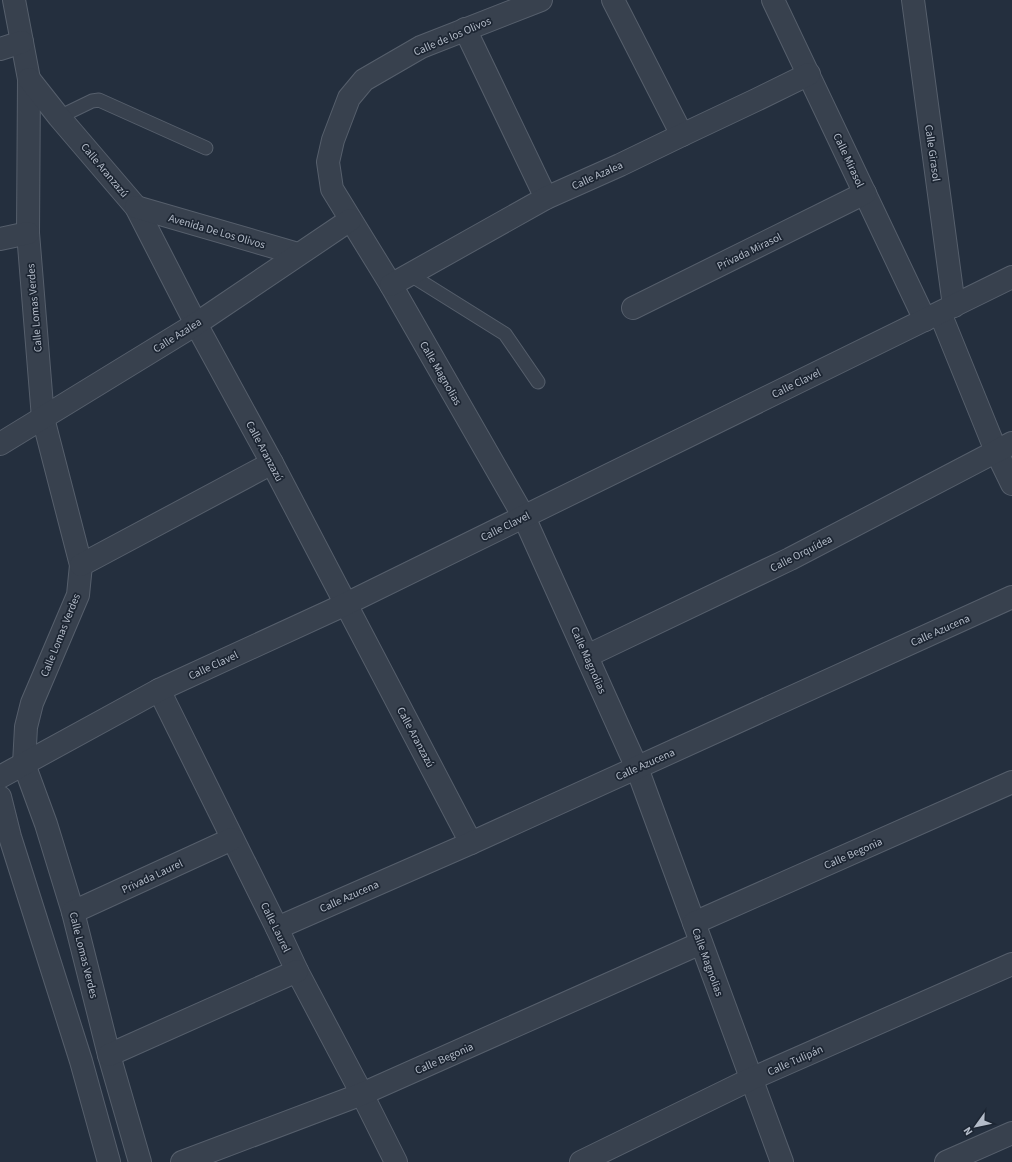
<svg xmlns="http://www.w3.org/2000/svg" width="1012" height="1162" font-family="'Source Sans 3',sans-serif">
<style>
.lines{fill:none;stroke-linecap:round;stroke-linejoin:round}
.service-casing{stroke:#565f6c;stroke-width:15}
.minor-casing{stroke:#565f6c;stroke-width:24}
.service{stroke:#38414e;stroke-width:13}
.minor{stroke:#38414e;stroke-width:22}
.labels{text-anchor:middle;stroke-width:3.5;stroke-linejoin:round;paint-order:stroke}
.street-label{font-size:11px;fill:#b4bcc9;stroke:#1d2633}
</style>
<rect width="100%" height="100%" fill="#242f3e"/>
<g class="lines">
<g class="service-casing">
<g id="service">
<polyline points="59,117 92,101 99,100 206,148"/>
<polyline points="409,274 505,334 538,382"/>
</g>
</g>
<g class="minor-casing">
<g id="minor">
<polyline points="14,0 29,79 28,233 43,418 81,565 78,595 32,703 26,727 24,764 46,824 73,912 109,1055 140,1162"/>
<polyline points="541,0 421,47 364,80 349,98 333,140 328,162 332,189 391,285 524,517 637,768 782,1162"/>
<polyline points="613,0 682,135"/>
<polyline points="773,0 925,320"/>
<polyline points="913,0 954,306"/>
<polyline points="465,29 546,198"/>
<polyline points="0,49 22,42"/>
<polyline points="29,79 59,117 136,207 196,324 272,463 471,843"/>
<polyline points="136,207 298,254"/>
<polyline points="0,239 28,233"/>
<polyline points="391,285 546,198 620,165 682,135 756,100 809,74"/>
<polyline points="633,308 865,193"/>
<polyline points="940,313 996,451 1012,484"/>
<polyline points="0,444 196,324 350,220"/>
<polyline points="81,565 272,463"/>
<polyline points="587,656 790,559 1012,443"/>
<polyline points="159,690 277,928 297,971 362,1094 396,1162"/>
<polyline points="0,777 159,690 346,604 1012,277"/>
<polyline points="0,797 10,837 81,1061 109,1162"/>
<polyline points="73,912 232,839"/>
<polyline points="694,923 1012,782"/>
<polyline points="277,928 471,843 1012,597"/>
<polyline points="109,1055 297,971"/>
<polyline points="182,1162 362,1094 701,943"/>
<polyline points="581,1162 751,1079 1012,964"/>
<polyline points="946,1162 1012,1133"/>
</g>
</g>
<use href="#service" class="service"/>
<use href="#minor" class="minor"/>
</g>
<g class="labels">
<g class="street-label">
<text transform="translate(452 36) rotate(-23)" y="4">Calle de los Olivos</text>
<text transform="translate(933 153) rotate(82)" y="4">Calle Girasol</text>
<text transform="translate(849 160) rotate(65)" y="4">Calle Mirasol</text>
<text transform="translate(105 170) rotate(50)" y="4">Calle Aranzazú</text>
<text transform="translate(597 175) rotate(-24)" y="4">Calle Azalea</text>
<text transform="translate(217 231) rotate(16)" y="4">Avenida De Los Olivos</text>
<text transform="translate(749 251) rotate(-26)" y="4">Privada Mirasol</text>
<text transform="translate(34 308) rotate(-95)" y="4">Calle Lomas Verdes</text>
<text transform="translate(177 335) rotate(-32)" y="4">Calle Azalea</text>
<text transform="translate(441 373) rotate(60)" y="4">Calle Magnolias</text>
<text transform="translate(796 383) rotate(-26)" y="4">Calle Clavel</text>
<text transform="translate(265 451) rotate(62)" y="4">Calle Aranzazú</text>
<text transform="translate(505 526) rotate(-26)" y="4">Calle Clavel</text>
<text transform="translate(801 553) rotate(-27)" y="4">Calle Orquídea</text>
<text transform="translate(940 630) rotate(-24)" y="4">Calle Azucena</text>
<text transform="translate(60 635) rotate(-68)" y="4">Calle Lomas Verdes</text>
<text transform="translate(589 660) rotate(66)" y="4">Calle Magnolias</text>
<text transform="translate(213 665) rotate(-25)" y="4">Calle Clavel</text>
<text transform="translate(416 737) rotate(62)" y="4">Calle Aranzazú</text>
<text transform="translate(645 764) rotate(-24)" y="4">Calle Azucena</text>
<text transform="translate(853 853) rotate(-24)" y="4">Calle Begonia</text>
<text transform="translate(152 876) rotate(-25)" y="4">Privada Laurel</text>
<text transform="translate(349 896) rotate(-24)" y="4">Calle Azucena</text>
<text transform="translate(276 927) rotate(64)" y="4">Calle Laurel</text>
<text transform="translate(84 955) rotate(76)" y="4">Calle Lomas Verdes</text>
<text transform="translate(708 962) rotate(70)" y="4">Calle Magnolias</text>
<text transform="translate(444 1058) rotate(-24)" y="4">Calle Begonia</text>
<text transform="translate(795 1060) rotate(-24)" y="4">Calle Tulipán</text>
</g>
</g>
<g transform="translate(976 1126) rotate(237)" stroke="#1d2633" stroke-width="3" paint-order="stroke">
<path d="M0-3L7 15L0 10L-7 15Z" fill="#b4bcc9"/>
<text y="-6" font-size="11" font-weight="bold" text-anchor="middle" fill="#b4bcc9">N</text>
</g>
</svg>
